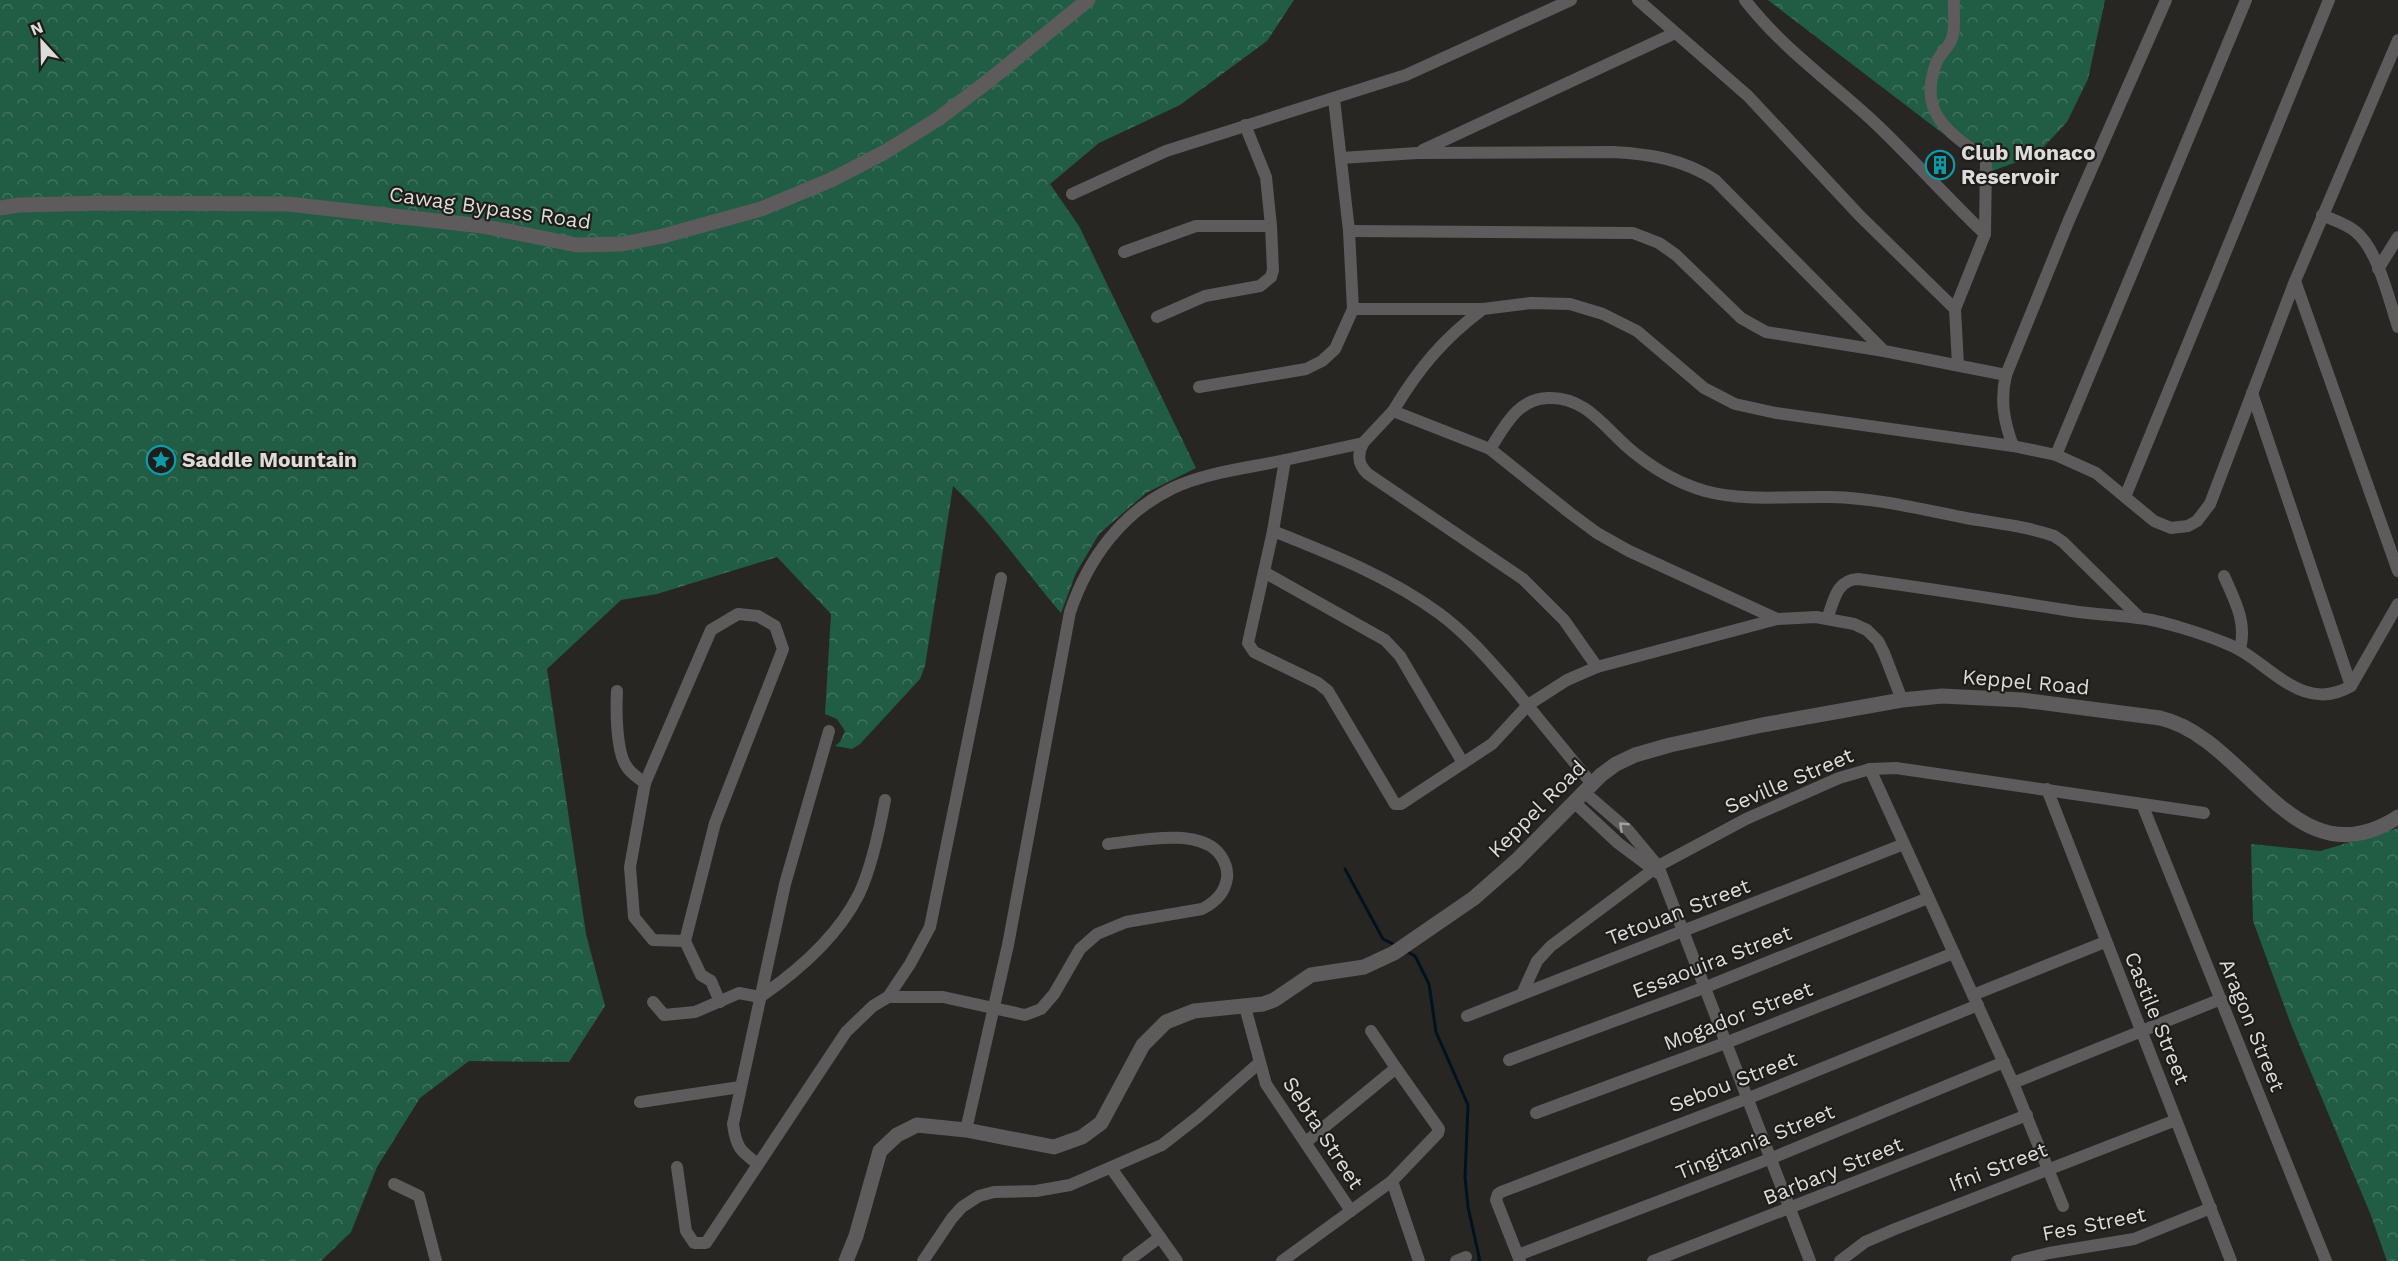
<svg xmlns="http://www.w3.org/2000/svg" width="2398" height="1261" font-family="'Work Sans',sans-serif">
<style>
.forest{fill:url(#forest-crowns)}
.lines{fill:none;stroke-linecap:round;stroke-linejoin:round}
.stream{stroke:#01121f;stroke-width:3}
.minor{stroke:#5d5b5b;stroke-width:12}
.tertiary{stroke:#5d5b5b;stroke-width:15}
.oneway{stroke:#a3a2a1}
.labels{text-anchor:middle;stroke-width:4.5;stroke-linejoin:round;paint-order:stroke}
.poi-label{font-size:21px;font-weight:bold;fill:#dddcda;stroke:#1f1d1a;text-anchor:start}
.street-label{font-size:21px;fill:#dddcda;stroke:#1f1d1a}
</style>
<defs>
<pattern id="forest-crowns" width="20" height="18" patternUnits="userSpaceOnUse" patternTransform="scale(1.5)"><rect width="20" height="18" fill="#215c45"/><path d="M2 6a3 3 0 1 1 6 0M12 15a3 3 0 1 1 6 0" fill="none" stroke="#41735f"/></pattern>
</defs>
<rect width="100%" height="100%" fill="#282623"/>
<g class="forest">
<path d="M0 0H1294L1267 41 1180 105 1099 143 1050 184 1079 226 1196 468 1146 493 1099 534 1076 573 1061 613C1025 571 993 524 953 486L925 666 920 679 860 744 852 749 835 746 840 742 845 731 837 719 825 714 831 614 777 557 657 594 621 600 547 669 586 934 605 1006 569 1062 469 1061 420 1098 377 1167 351 1232 321 1261H0Z"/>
<polygon points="1768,0 2105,0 2088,79 2067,122 2036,155 1992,171"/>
<polygon points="2398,828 2398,1261 2387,1261 2370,1213 2292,1027 2253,921 2251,844 2320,851"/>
</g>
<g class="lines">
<g class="stream">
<polyline points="1345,869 1383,939 1395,945"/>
<polyline points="1406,951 1415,956 1429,984 1436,1032 1468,1105 1465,1177 1468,1207 1480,1261"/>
</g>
<g class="minor">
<polyline points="1638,0 1748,96 1860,216 1955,309"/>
<path d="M1745 0C1782 48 1831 82 1875 123 1913 159 1947 198 1985 234"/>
<path d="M1954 0C1953 11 1956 27 1952 38 1950 46 1941 53 1937 61 1916 113 1949 133 1986 159L1985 234 1955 309 1958 365"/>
<polyline points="1423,150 1675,33"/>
<path d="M1341 158 1417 153 1613 152C1650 154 1683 159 1715 180L1884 351 2006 375"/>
<polyline points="1072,194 1166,151 1406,75 1571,0"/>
<path d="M2322 215C2333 220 2347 224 2356 232 2378 250 2389 300 2398 327"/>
<polyline points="1349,231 1633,233 1659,243 1676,255 1741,318 1766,332 1884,351"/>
<polyline points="1124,252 1196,226 1271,226"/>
<polyline points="2378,269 2398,237"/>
<polyline points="2295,281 2398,571"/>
<polyline points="1353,309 1483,309 1531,303 1570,304 1603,314 1637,331 1704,388 1735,404 1776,413 2013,446 2056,455 2096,473 2154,521 2171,528 2188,526 2197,521 2210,504 2295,281 2398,40"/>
<path d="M1483 309C1443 339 1419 368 1393 411L1490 449 1570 513 1597 533 1629 551 1777 619"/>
<polyline points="1157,317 1205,296 1260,286 1271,277 1273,270 1271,226 1266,177 1245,125"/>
<polyline points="1199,387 1306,369 1322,361 1335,349 1353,309 1349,231 1334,99"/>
<polyline points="2252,393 2351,686"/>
<polyline points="1393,411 1363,443 1285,460 1273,531 1248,643 1254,652 1318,683 1328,691 1395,804 1401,804 1492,744 1528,705 1567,680 1597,667 1777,619 1816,617 1854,624 1867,630 1878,641 1884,653 1902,700"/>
<path d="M1363 443C1357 455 1358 465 1368 474L1523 579 1564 620 1597 667"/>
<path d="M2013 446C2004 422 2000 400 2006 375L2069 220 2166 0"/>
<path d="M1490 449C1505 426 1517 399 1548 398 1589 396 1608 434 1637 455 1656 470 1681 484 1705 491 1746 502 1789 496 1831 497 1876 498 1921 509 1966 518 1995 523 2026 526 2054 536L2063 542 2140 618"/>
<polyline points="2056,455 2246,0"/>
<polyline points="2125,497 2329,0"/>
<path d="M1273 531C1331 554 1390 577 1440 614 1467 634 1489 660 1511 685 1538 718 1565 751 1592 784"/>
<polyline points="1264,572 1385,640 1400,656 1463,763"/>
<path d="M2224 576C2235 601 2247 622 2240 649"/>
<path d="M1827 619C1834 601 1836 580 1858 579 1927 588 1996 599 2065 610 2089 614 2114 615 2138 618 2161 620 2203 634 2225 643 2267 658 2300 716 2351 686L2398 604"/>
<path d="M617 691C616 709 616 753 627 767 631 774 639 778 645 783L630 867 634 917 653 940 685 941"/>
<polyline points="1870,769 2013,1083 2063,1206"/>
<polyline points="645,783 711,630 738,614 758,616 775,626 783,649 715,823 685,941 701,975 711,981 720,1002"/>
<polyline points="2047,789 2231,1261"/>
<polyline points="1584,792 1628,830 1658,866 1810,1261"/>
<polyline points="1574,802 1618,843 1658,873"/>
<polyline points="2142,804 2326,1261"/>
<polyline points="1522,994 1537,961 1551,946 1658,866 1746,819 1839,778 1870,769 1896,768 2204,813"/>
<polyline points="1973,995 2105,942"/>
<path d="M888 997H943L1025 1015 1041 1009 1054 994 1080 949 1097 934 1126 922 1202 909C1216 902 1225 893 1227 878 1228 869 1225 862 1221 856 1201 826 1138 841 1108 844"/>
<path d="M653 1002 664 1015 695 1012 739 993 760 997C798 971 838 936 859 894 871 869 880 827 885 800"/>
<polyline points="1245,1007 1266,1084 1351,1211"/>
<polyline points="1467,1016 1904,844"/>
<polyline points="1371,1031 1396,1068"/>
<polyline points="1509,1060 1706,987 1928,898"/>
<polyline points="2013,1083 2221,999"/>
<polyline points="640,1102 740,1087"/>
<polyline points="1536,1113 1728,1042 1954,953"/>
<path d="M966 1130 1008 945 1070 612C1088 559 1121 513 1173 488 1207 472 1249 468 1285 460"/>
<path d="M758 1164C740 1151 736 1147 733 1124L785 884 829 731"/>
<polyline points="677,1167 686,1231 694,1243 706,1243 846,1032 873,1006 888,997 910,964 930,927 1001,578"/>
<polyline points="1111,1168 1177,1261"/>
<polyline points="1392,1181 1419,1261"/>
<polyline points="394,1184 419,1196 436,1261"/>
<polyline points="1518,1255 1772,1158 2004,1062"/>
<polyline points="923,1261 952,1218 962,1207 979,1196 994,1192 1036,1191 1070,1185 1162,1145 1199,1116 1259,1063"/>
<polyline points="1128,1261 1160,1237"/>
<polyline points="1282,1261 1392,1181 1438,1133 1439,1129 1396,1068 1306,1142"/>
<polyline points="1456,1261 1466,1257"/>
<polyline points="1520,1261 1496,1200 1498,1194 1501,1192 1749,1098 1978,1005"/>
<polyline points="1653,1261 2027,1115"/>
<polyline points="1840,1261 1865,1242 1895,1229 2176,1120"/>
<polyline points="2017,1261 2049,1253 2134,1239 2211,1208"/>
</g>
<g class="tertiary">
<polyline points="0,208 19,205 104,203 288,204 482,226 577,245 622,244 663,236 761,209 831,180 885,152 938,119 987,82 1088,0"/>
<path d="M846 1261 856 1236 880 1151 897 1135 917 1125 966 1130 1054 1147 1082 1137 1101 1123 1143 1045 1166 1022 1194 1011 1263 1004 1274 1000 1311 975 1364 967 1394 953 1474 898 1516 861 1601 775 1616 764 1635 755 1670 745 1762 725 1902 700 1942 696 2022 700 2160 718C2248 738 2294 885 2398 817"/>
</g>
</g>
<defs><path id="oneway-chevron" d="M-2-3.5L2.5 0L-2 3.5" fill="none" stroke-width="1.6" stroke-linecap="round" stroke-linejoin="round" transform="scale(1.5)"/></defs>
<use class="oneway" href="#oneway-chevron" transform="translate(1623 826) rotate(-137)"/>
<defs>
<g id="building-ring" transform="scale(1.5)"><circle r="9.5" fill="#1f1d1a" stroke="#0f9aa8" stroke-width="1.5"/><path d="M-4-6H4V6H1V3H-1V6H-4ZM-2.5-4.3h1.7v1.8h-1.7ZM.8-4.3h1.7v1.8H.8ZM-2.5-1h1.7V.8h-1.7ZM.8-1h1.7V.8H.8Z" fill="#0f9aa8"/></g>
<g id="sight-ring" transform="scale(1.5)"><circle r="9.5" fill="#1f1d1a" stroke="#0f9aa8" stroke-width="1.5"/><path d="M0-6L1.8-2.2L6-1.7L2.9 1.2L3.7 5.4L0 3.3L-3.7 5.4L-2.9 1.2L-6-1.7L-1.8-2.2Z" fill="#0f9aa8"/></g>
</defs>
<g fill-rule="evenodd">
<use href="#building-ring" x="1940" y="165"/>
<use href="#sight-ring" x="161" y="460"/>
</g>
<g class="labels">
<g class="poi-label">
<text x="1961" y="160">Club Monaco<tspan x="1961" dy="24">Reservoir</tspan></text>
<text x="182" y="467">Saddle Mountain</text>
</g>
<g class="street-label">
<text transform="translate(490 208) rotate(8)" y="7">Cawag Bypass Road</text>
<text transform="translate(2026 682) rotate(5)" y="7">Keppel Road</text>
<text transform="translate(1789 781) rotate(-23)" y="7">Seville Street</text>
<text transform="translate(1537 809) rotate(-45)" y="7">Keppel Road</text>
<text transform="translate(1678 912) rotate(-21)" y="7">Tetouan Street</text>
<text transform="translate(1712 962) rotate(-21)" y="7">Essaouira Street</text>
<text transform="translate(1738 1016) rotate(-21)" y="7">Mogador Street</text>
<text transform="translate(2157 1018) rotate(68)" y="7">Castile Street</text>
<text transform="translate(2252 1025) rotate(68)" y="7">Aragon Street</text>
<text transform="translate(1733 1082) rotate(-21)" y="7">Sebou Street</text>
<text transform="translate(1323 1133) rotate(57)" y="7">Sebta Street</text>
<text transform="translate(1755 1142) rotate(-22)" y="7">Tingitania Street</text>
<text transform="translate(1998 1167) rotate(-21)" y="7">Ifni Street</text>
<text transform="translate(1833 1171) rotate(-22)" y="7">Barbary Street</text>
<text transform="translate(2094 1224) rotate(-11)" y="7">Fes Street</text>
</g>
</g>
<g transform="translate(42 42) rotate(338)" stroke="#1f1d1a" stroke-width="4.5" paint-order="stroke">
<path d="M0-4.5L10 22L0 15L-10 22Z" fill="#dddcda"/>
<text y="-9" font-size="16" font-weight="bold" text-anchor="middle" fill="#dddcda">N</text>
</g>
</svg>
